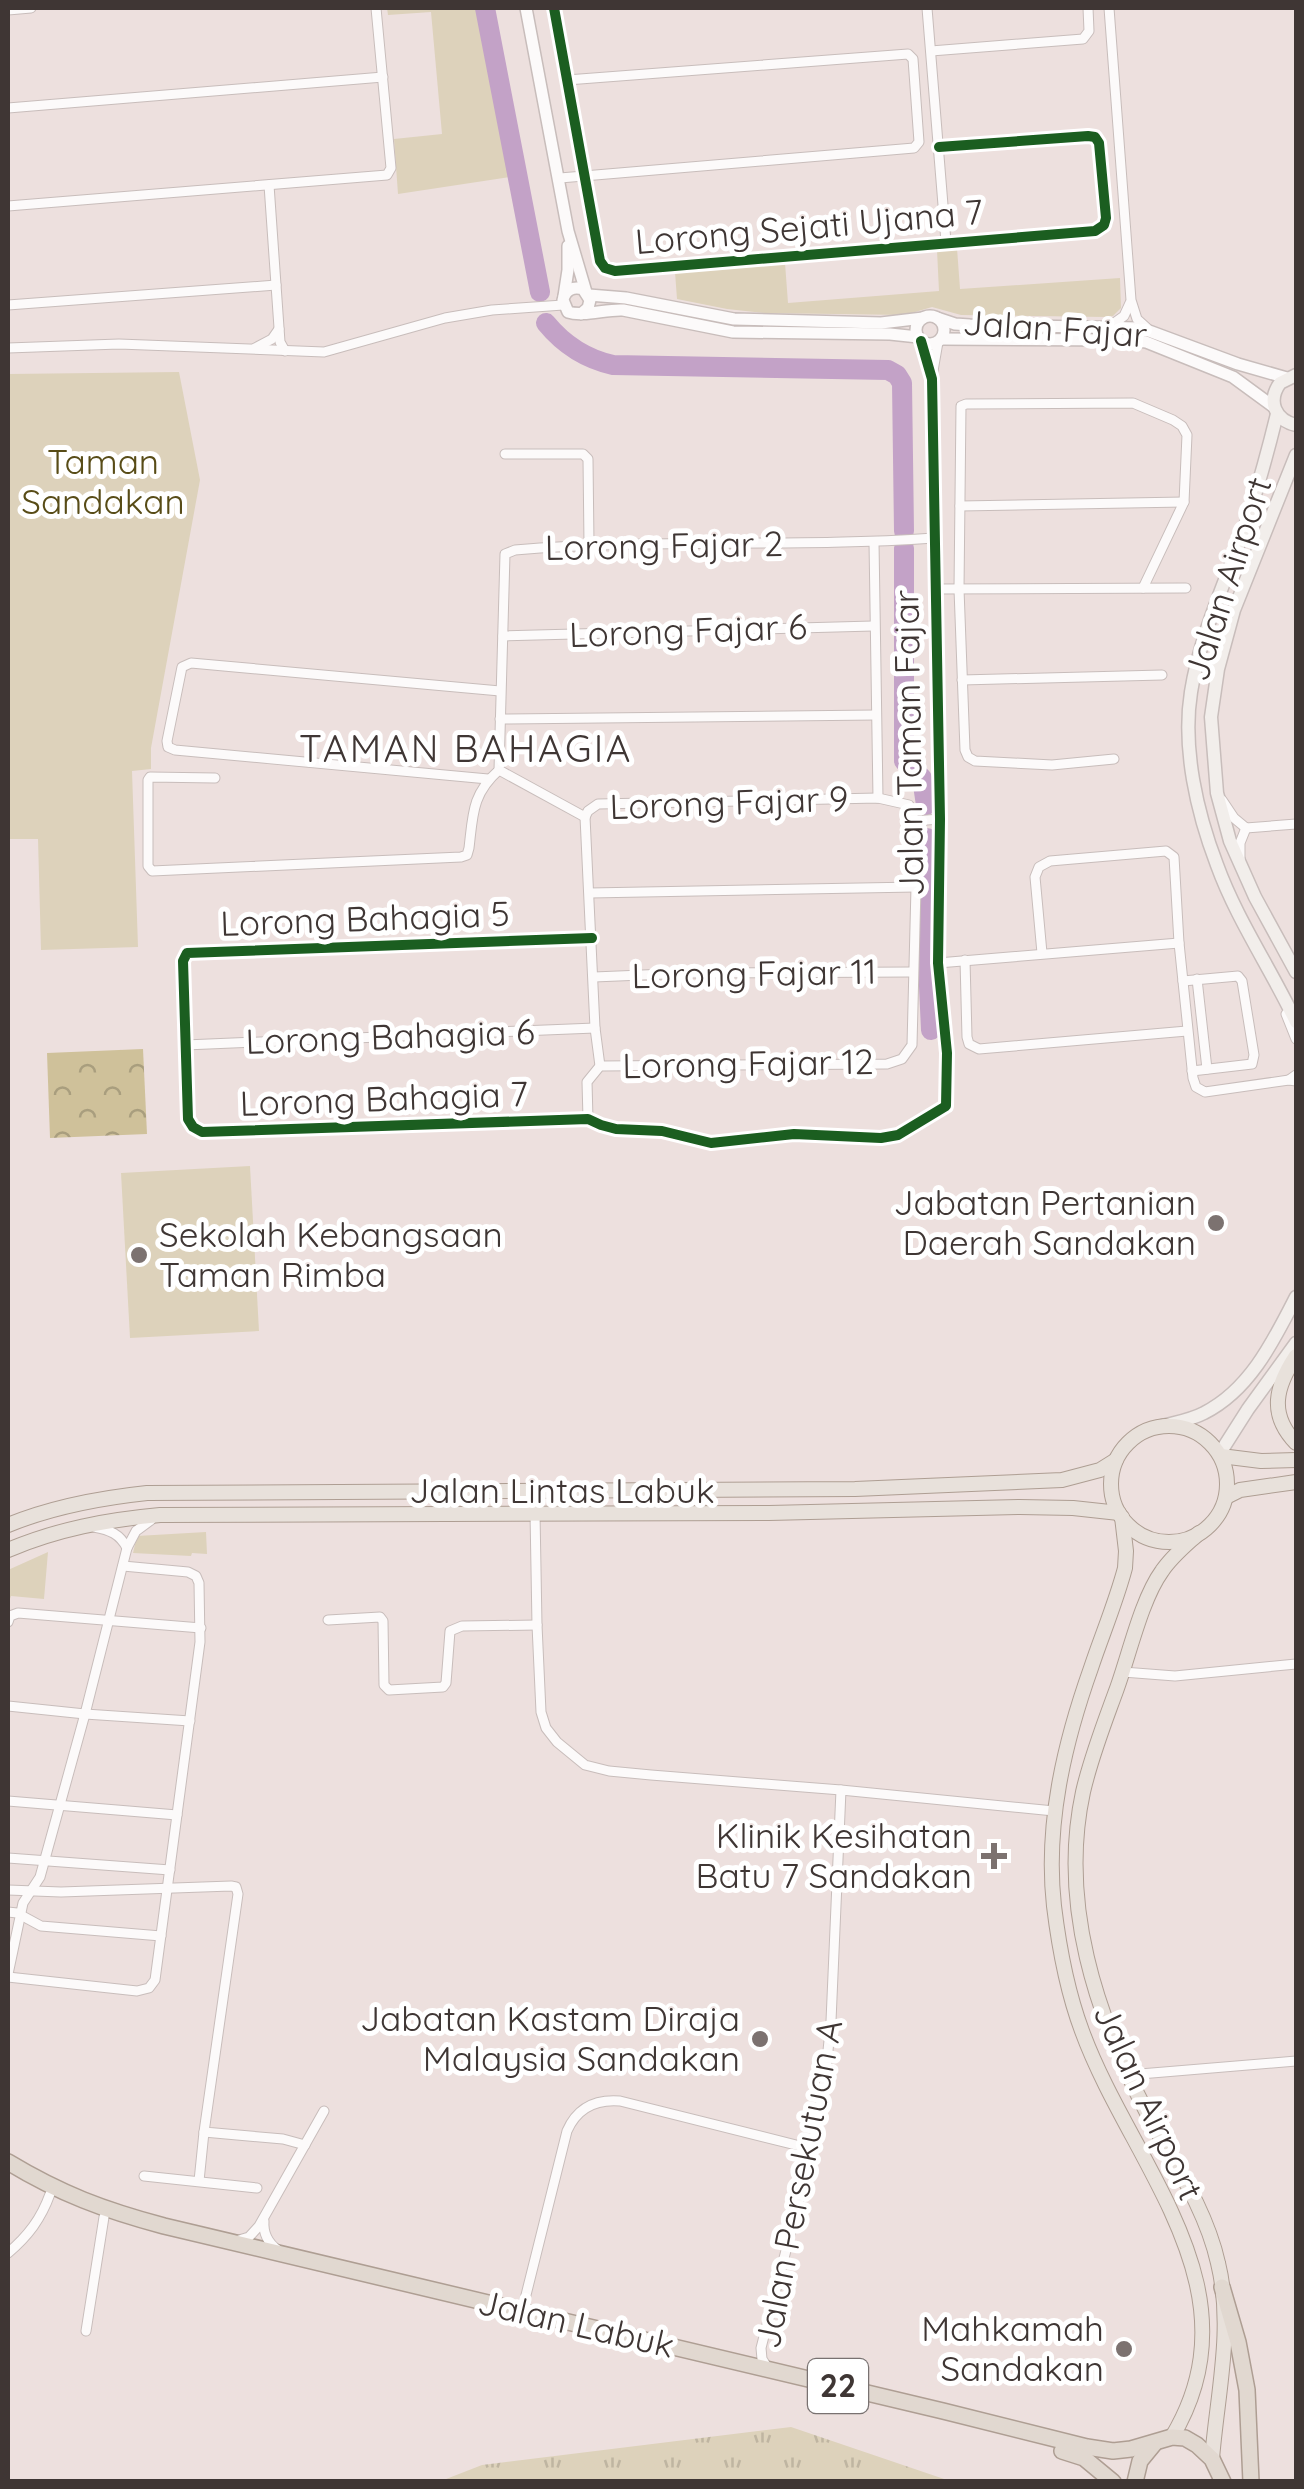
<svg xmlns="http://www.w3.org/2000/svg" width="1304" height="2489" font-family="Quicksand,sans-serif">
<style>
.grass{fill:url(#grass-tufts)}
.forest{fill:url(#forest-crowns)}
.park{fill:#ddd2bb}
.lines{fill:none;stroke-linecap:round;stroke-linejoin:round}
.river{stroke:#c3a2c7;stroke-width:20}
.minor-casing{stroke:#c8bdbb;stroke-width:11}
.tertiary-casing{stroke:#c8bdbb;stroke-width:14}
.secondary-casing{stroke:#c8bdbb;stroke-width:15}
.primary-casing{stroke:#ae9e93;stroke-width:16}
.trunk-casing{stroke:#ae9e93;stroke-width:18}
.minor{stroke:#fcfafa;stroke-width:9}
.tertiary{stroke:#fcfafa;stroke-width:11}
.secondary{stroke:#f2eeeb;stroke-width:12}
.primary{stroke:#e8e1db;stroke-width:14}
.trunk{stroke:#e1d8d0;stroke-width:15}
.cycleway-casing{stroke:#fff;stroke-width:16}
.cycleway{stroke:#1b5e20;stroke-width:10}
.poi-dot{fill:#7c7270;stroke:#fff;stroke-width:4}
.labels{text-anchor:middle;stroke-width:10;stroke-linejoin:round;paint-order:stroke}
.shield{fill:#fff;stroke:#797271;stroke-width:2.5}
.shield-label{font-size:32px;font-weight:bold;fill:#3f3634}
.street-label{font-size:35px;fill:#3f3634;stroke:#fff}
.park-label{font-size:35px;fill:#584c17;stroke:#fff}
.poi-label{font-size:35px;fill:#3f3634;stroke:#fff;text-anchor:end}
.neighbourhood-label{font-size:38px;letter-spacing:2.5px;fill:#3f3634;stroke:#fff}
</style>
<defs>
<pattern id="grass-tufts" width="24" height="20" patternUnits="userSpaceOnUse" patternTransform="scale(2.5)"><rect width="24" height="20" fill="#ddd2bb"/><path d="M3 7l-1-3M5 7V3M7 7l1-3M15 17l-1-3M17 17v-4M19 17l1-3" fill="none" stroke="#bfb5a1"/></pattern>
<pattern id="forest-crowns" width="20" height="18" patternUnits="userSpaceOnUse" patternTransform="scale(2.5)"><rect width="20" height="18" fill="#cfc19a"/><path d="M2 6a3 3 0 1 1 6 0M12 15a3 3 0 1 1 6 0" fill="none" stroke="#a99e7e"/></pattern>
</defs>
<rect width="100%" height="100%" fill="#ede0de"/>
<polygon class="grass" points="791,2427 950,2481 441,2481 482,2465"/>
<polygon class="forest" points="143,1049 147,1134 50,1138 47,1053"/>
<g class="park">
<polygon points="387,8 479,8 510,177 398,194 394,139 442,134 431,12 388,15"/>
<polygon points="957,248 960,289 1120,278 1121,308 1113,316 1106,317 961,315 932,307 905,315 765,313 727,309 677,299 675,272 785,263 788,303 939,291 937,250"/>
<polygon points="179,372 200,480 151,748 151,769 132,771 138,947 41,950 38,839 8,839 8,374"/>
<polygon points="250,1166 259,1331 130,1338 121,1173"/>
<polygon points="206,1532 207,1554 192,1553 191,1556 133,1553 137,1536"/>
<polygon points="48,1552 44,1599 11,1596 8,1604 8,1570"/>
</g>
<g class="lines">
<g class="river">
<polyline points="485,8 540,292"/>
<path d="M546 323C564 345 586 359 613 365L888 370 897 375 902 383 904 531"/>
<polyline points="904,548 904,761 922,778 926,805"/>
<polyline points="927,838 928,964 931,1030"/>
</g>
<g class="minor-casing">
<g id="minor">
<polyline points="554,8 600,261 605,268 615,271 1095,231 1104,225 1106,218 1099,143 1095,137 1088,136 939,147"/>
<polyline points="927,8 946,242"/>
<polyline points="1109,8 1131,300 1137,319 1147,328"/>
<polyline points="8,10 31,8"/>
<polyline points="931,51 1083,39 1089,31 1088,8"/>
<polyline points="8,108 383,77"/>
<polyline points="560,178 914,148 919,142 913,59 908,54 567,80"/>
<polyline points="269,185 280,342 285,351"/>
<polyline points="8,206 387,175 391,168 376,8"/>
<polyline points="8,305 276,285"/>
<polyline points="1110,326 1124,316 1130,303"/>
<polyline points="8,348 119,344 324,352 445,318 492,310 563,305"/>
<polyline points="255,348 272,339 279,329"/>
<polyline points="933,371 938,342"/>
<polyline points="505,454 583,454 588,459 589,544"/>
<polyline points="960,506 1184,502"/>
<polyline points="874,542 878,798"/>
<polyline points="934,589 1186,588"/>
<polyline points="503,636 873,626"/>
<polyline points="962,680 1162,675"/>
<polyline points="500,719 876,715"/>
<polyline points="1114,759 1052,765 975,761 968,757 965,750 959,589 961,406 966,404 1133,403 1173,420 1182,426 1187,435 1184,502 1143,588"/>
<polyline points="499,770 585,817"/>
<path d="M215 778 150 777 148 780V866L152 871 461 857 467 855 469 848C473 814 472 794 499 770L505 554 515 550C654 538 794 548 934 538"/>
<polyline points="488,779 175,750 168,747 167,741 182,667 191,663 500,691"/>
<polyline points="1222,800 1234,818 1246,828"/>
<polyline points="585,817 588,811 598,804 878,798 909,805 913,813 916,887 912,1045 902,1059 887,1064 600,1066 587,1082 588,1119"/>
<polyline points="585,817 595,1028 600,1066"/>
<polyline points="914,821 940,819"/>
<polyline points="1246,828 1296,824"/>
<polyline points="1240,859 1240,843 1246,828"/>
<polyline points="590,893 916,887"/>
<polyline points="592,938 187,953 183,961 188,1119 193,1127 202,1132 588,1119 601,1125 616,1129 662,1131 711,1143 794,1134 881,1138 898,1135 946,1106 947,1053 938,963 940,819 932,379 921,341"/>
<polyline points="1042,953 1035,877 1039,867 1050,861 1166,851 1174,857 1179,943 1193,1078 1196,1087 1205,1092 1289,1080"/>
<polyline points="965,960 967,1037 969,1044 979,1049 1187,1031"/>
<polyline points="938,963 1179,943"/>
<polyline points="594,977 690,973 913,972"/>
<polyline points="1197,979 1207,1069"/>
<polyline points="1183,981 1238,976 1242,981 1254,1055 1252,1064 1192,1071"/>
<polyline points="1286,1014 1296,1039"/>
<polyline points="185,1045 595,1028"/>
<polyline points="1296,1075 1289,1080 1296,1081"/>
<polyline points="535,1513 537,1625 541,1712 546,1728 557,1742 585,1765 609,1771 651,1775 841,1790 1054,1811"/>
<path d="M94 1527C110 1530 120 1534 127 1548"/>
<polyline points="328,1620 380,1617 383,1621 384,1685 389,1690 443,1687 446,1683 450,1631 462,1626 537,1625"/>
<polyline points="8,1622 10,1616 18,1613 201,1628"/>
<polyline points="1123,1672 1175,1676 1296,1664"/>
<polyline points="8,1706 85,1714 190,1721"/>
<polyline points="8,1801 177,1815"/>
<polyline points="8,1858 170,1870"/>
<polyline points="8,1890 61,1892 231,1886 236,1887 238,1894 204,2132 283,2139 305,2145"/>
<polyline points="8,1912 17,1913 41,1926 161,1936"/>
<polyline points="8,1974 23,1903 40,1877 85,1714 127,1548 136,1531 151,1520"/>
<polyline points="8,1977 137,1991 149,1988 155,1980 200,1642 199,1583 196,1576 188,1572 123,1566"/>
<polyline points="1128,2075 1296,2061"/>
<polyline points="144,2176 257,2188"/>
<polyline points="199,2181 204,2132"/>
<path d="M264 2221C263 2234 268 2243 278 2250"/>
<polyline points="239,2240 249,2237 259,2226 324,2111"/>
<path d="M8 2253C28 2236 41 2219 50 2194"/>
<path d="M521 2315 567 2131C577 2108 595 2099 620 2101L812 2149"/>
<polyline points="86,2331 104,2217"/>
<polyline points="767,2367 762,2359 761,2348 812,2149 825,2080 831,2021 841,1790"/>
</g>
</g>
<g class="tertiary-casing">
<g id="tertiary">
<polyline points="526,8 568,231 586,292"/>
<polyline points="589,295 626,298 734,319 881,323 923,318"/>
<polyline points="564,296 568,270 568,246"/>
<path d="M581 314 588 308 590 300 583 289C573 286 565 290 563 300L568 312C583 317 606 309 623 310L733 332 890 334 918 337"/>
<circle cx="930" cy="330" r="14"/>
<polyline points="937,318 955,324 970,325 1141,328 1238,364 1287,378"/>
<polyline points="941,339 1132,340 1146,342 1233,377 1274,407"/>
</g>
</g>
<g class="secondary-casing">
<g id="secondary">
<path d="M1296 375 1280 383C1267 401 1275 420 1296 425"/>
<path d="M1277 414C1266 459 1254 503 1238 546 1220 594 1199 641 1191 692 1182 748 1197 813 1217 865 1237 920 1271 969 1296 1022"/>
<polyline points="1296,455 1234,610 1218,669 1211,717 1217,793 1230,841 1255,897 1296,972"/>
<path d="M1159 1427C1173 1423 1191 1420 1204 1413 1250 1390 1274 1340 1296 1297"/>
<polyline points="1220,1453 1248,1409 1296,1343"/>
</g>
</g>
<g class="primary-casing">
<g id="primary">
<path d="M1296 1356C1276 1386 1268 1414 1296 1443"/>
<circle cx="1169" cy="1484" r="58"/>
<polyline points="1221,1456 1261,1461 1296,1460"/>
<polyline points="1226,1497 1240,1490 1296,1482"/>
<path d="M1122 1517 1126 1551 1125 1568C1116 1602 1102 1635 1091 1668 1064 1744 1045 1825 1054 1906 1059 1947 1067 1991 1082 2031 1131 2165 1261 2289 1172 2437"/>
<path d="M8 1525C52 1507 100 1498 147 1493L855 1489 1062 1480 1100 1470 1116 1460"/>
<path d="M1199 1533C1186 1545 1172 1556 1162 1571 1141 1600 1129 1656 1116 1691 1104 1724 1091 1757 1083 1792 1059 1903 1096 2015 1147 2113 1173 2161 1206 2209 1218 2263 1234 2328 1217 2395 1212 2459"/>
<path d="M8 1550C58 1529 106 1520 160 1515L769 1513 1020 1507 1073 1508 1119 1513"/>
</g>
</g>
<g class="trunk-casing">
<g id="trunk">
<path d="M8 2162C61 2194 104 2210 164 2226L943 2411 1087 2447 1113 2451 1131 2449 1172 2437 1185 2438 1197 2445 1212 2459 1223 2482"/>
<polyline points="1222,2287 1238,2342 1247,2390 1251,2482"/>
<polyline points="1062,2451 1084,2458 1113,2482"/>
<polyline points="1135,2482 1140,2461 1154,2444"/>
</g>
</g>
<use href="#minor" class="minor"/>
<use href="#tertiary" class="tertiary"/>
<use href="#secondary" class="secondary"/>
<use href="#primary" class="primary"/>
<use href="#trunk" class="trunk"/>
<g class="cycleway-casing">
<g id="cycleway">
<polyline points="554,8 600,261 605,268 615,271 1095,231 1104,225 1106,218 1099,143 1095,137 1088,136 939,147"/>
<polyline points="592,938 187,953 183,961 188,1119 193,1127 202,1132 588,1119 601,1125 616,1129 662,1131 711,1143 794,1134 881,1138 898,1135 946,1106 947,1053 938,963 940,819 932,379 921,341"/>
</g>
</g>
<use href="#cycleway" class="cycleway"/>
</g>
<g class="poi-dot">
<circle cx="1216" cy="1223" r="10"/>
<circle cx="139" cy="1255" r="10"/>
<path d="M989 1841h10v10h10v10h-10v10h-10v-10h-10v-10h10z"/>
<circle cx="760" cy="2039" r="10"/>
<circle cx="1124" cy="2349" r="10"/>
</g>
<g class="labels">
<rect class="shield" x="808" y="2359" width="60" height="54" rx="8"/>
<g class="shield-label">
<text x="838" y="2397">22</text>
</g>
<g class="street-label">
<text transform="translate(809 227) rotate(-5)" y="12">Lorong Sejati Ujana 7</text>
<text transform="translate(1055 329) rotate(4)" y="12">Jalan Fajar</text>
<text transform="translate(664 546) rotate(-1)" y="12">Lorong Fajar 2</text>
<text transform="translate(1228 579) rotate(-72)" y="12">Jalan Airport</text>
<text transform="translate(688 631) rotate(-2)" y="12">Lorong Fajar 6</text>
<text transform="translate(909 743) rotate(-91)" y="12">Jalan Taman Fajar</text>
<text transform="translate(729 803) rotate(-2)" y="12">Lorong Fajar 9</text>
<text transform="translate(365 919) rotate(-2)" y="12">Lorong Bahagia 5</text>
<text transform="translate(754 974) rotate(-1)" y="12">Lorong Fajar 11</text>
<text transform="translate(390 1037) rotate(-2)" y="12">Lorong Bahagia 6</text>
<text transform="translate(748 1064) rotate(-1)" y="12">Lorong Fajar 12</text>
<text transform="translate(384 1099) rotate(-2)" y="12">Lorong Bahagia 7</text>
<text x="562" y="1503">Jalan Lintas Labuk</text>
<text transform="translate(1148 2102) rotate(65)" y="12">Jalan Airport</text>
<text transform="translate(799 2184) rotate(-79)" y="12">Jalan Persekutuan A</text>
<text transform="translate(576 2324) rotate(13)" y="12">Jalan Labuk</text>
</g>
<g class="park-label">
<text x="103" y="474">Taman<tspan x="103" dy="40">Sandakan</tspan></text>
</g>
<g class="poi-label">
<text x="1196" y="1215">Jabatan Pertanian<tspan x="1196" dy="40">Daerah Sandakan</tspan></text>
<text x="159" y="1247" text-anchor="start">Sekolah Kebangsaan<tspan x="159" dy="40">Taman Rimba</tspan></text>
<text x="972" y="1848">Klinik Kesihatan<tspan x="972" dy="40">Batu 7 Sandakan</tspan></text>
<text x="740" y="2031">Jabatan Kastam Diraja<tspan x="740" dy="40">Malaysia Sandakan</tspan></text>
<text x="1104" y="2341">Mahkamah<tspan x="1104" dy="40">Sandakan</tspan></text>
</g>
<g class="neighbourhood-label">
<text x="466" y="762">TAMAN BAHAGIA</text>
</g>
</g>
<rect width="1304" height="2489" fill="none" stroke="#3f3634" stroke-width="20"/>
</svg>
